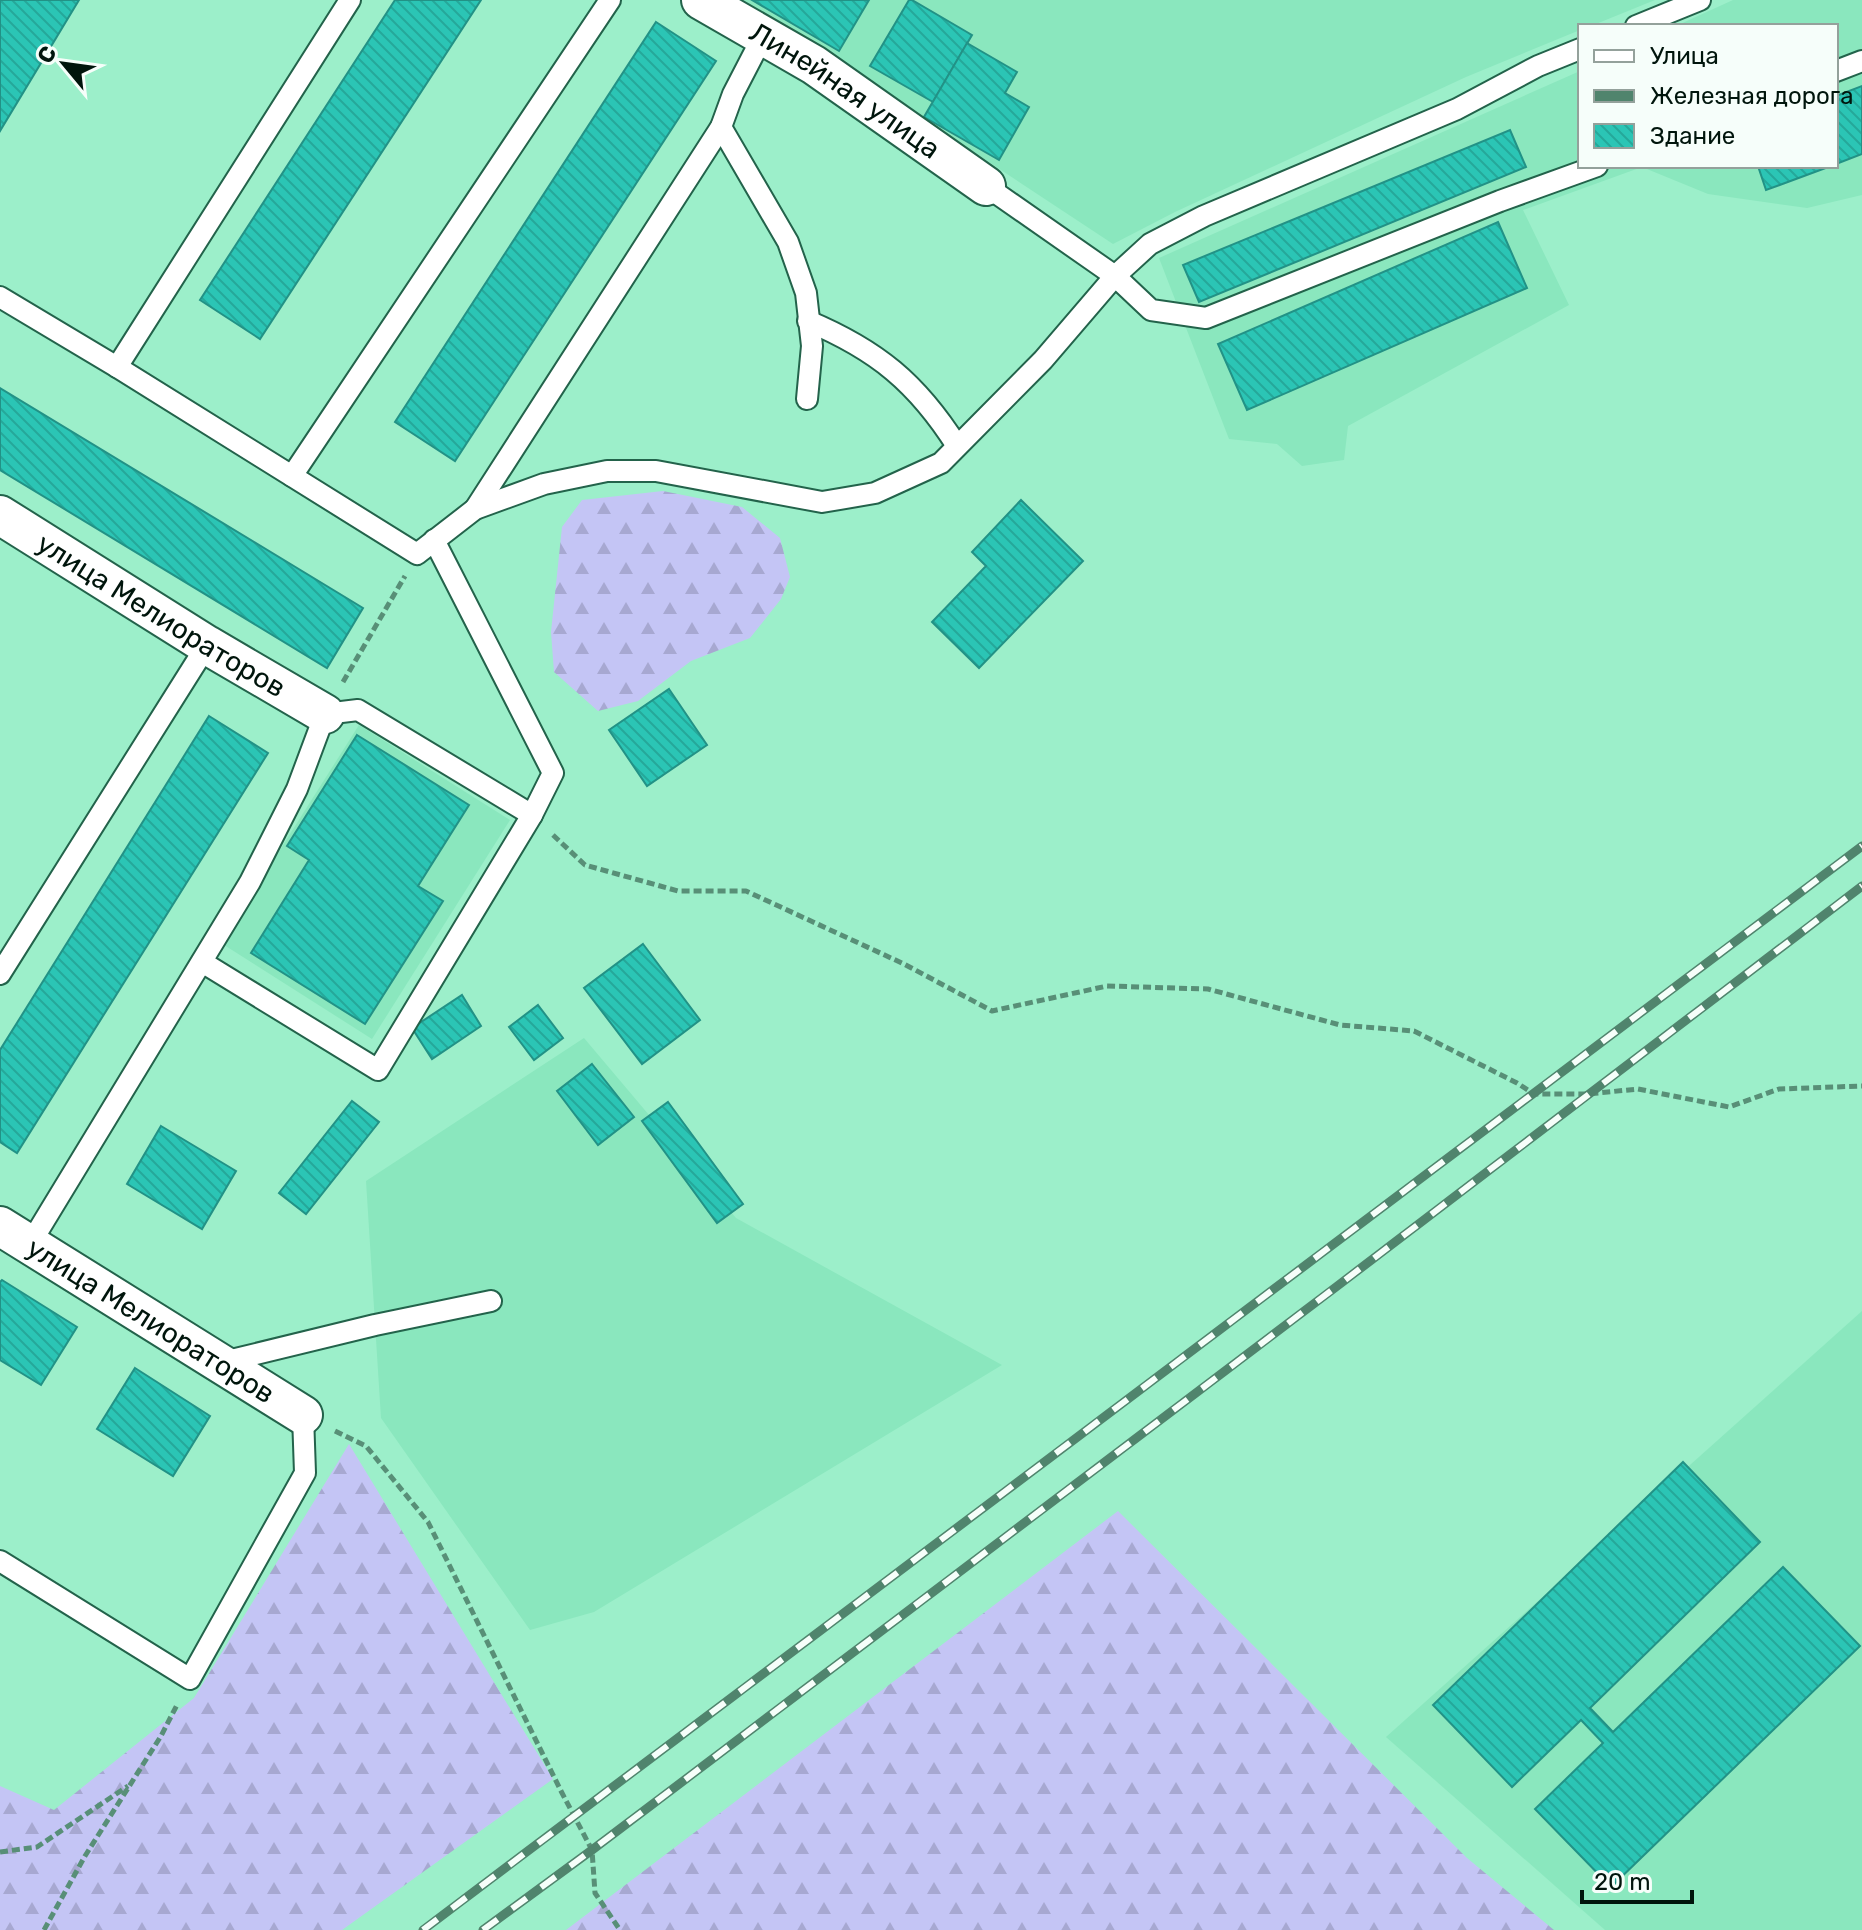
<svg xmlns="http://www.w3.org/2000/svg" width="1862" height="1930" font-family="Rubik,sans-serif">
<style>
.built{fill:#8ae7be}
.forest{fill:url(#forest-firs)}
.building{fill:url(#building-back-hatch);stroke:#229286;stroke-width:2}
.lines{fill:none;stroke-linecap:round;stroke-linejoin:round}
.lane-casing{stroke:#23634b;stroke-width:24}
.street-casing{stroke:#23634b;stroke-width:42}
.path{stroke:#588f77;stroke-width:5;stroke-dasharray:8 4;stroke-linecap:butt}
.lane{stroke:#fff;stroke-width:20}
.street{stroke:#fff;stroke-width:38}
.rail-casing{stroke:#50846d;stroke-width:9}
.rail{stroke:#f6fefa;stroke-width:6;stroke-dasharray:18;stroke-linecap:butt}
.labels{text-anchor:middle;stroke-width:6;stroke-linejoin:round;paint-order:stroke}
.street-label{font-size:28px;fill:#00150c;stroke:#f6fefa}
</style>
<defs>
<pattern id="forest-firs" width="22" height="20" patternUnits="userSpaceOnUse" patternTransform="scale(2)"><rect width="22" height="20" fill="#c4c5f5"/><path d="M5 1l3.5 6h-7zM16 11l3.5 6h-7z" fill="#a7a8d1"/></pattern>
<pattern id="building-back-hatch" width="6" height="6" patternUnits="userSpaceOnUse" patternTransform="scale(2)"><rect width="6" height="6" fill="#2bc5b5"/><path d="M-1 5l2 2M0 0l6 6M5-1l2 2" fill="none" stroke="#25a89a"/></pattern>
</defs>
<rect width="100%" height="100%" fill="#9cefca"/>
<g class="built">
<polygon points="741,0 1655,0 1591,26 1580,26 1580,30 1466,77 1175,212 1113,244 762,12"/>
<polygon points="1733,0 1862,0 1862,195 1807,208 1708,194 1642,167 1523,210 1569,305 1348,426 1344,460 1302,466 1277,444 1229,439 1159,258 1580,71 1580,166 1836,166 1836,26 1676,26"/>
<polygon points="359,725 510,820 372,1039 221,943"/>
<polygon points="584,1038 736,1218 1002,1365 594,1612 530,1630 381,1418 366,1181"/>
<polygon points="1862,1311 1862,1930 1605,1930 1386,1737"/>
</g>
<g class="forest">
<polygon points="663,491 742,507 780,538 790,577 781,599 750,638 691,661 638,701 598,711 554,672 551,632 562,527 582,500"/>
<polygon points="349,1444 553,1779 342,1930 0,1930 0,1786 54,1810 194,1698"/>
<polygon points="1118,1511 1467,1858 1554,1930 566,1930"/>
</g>
<g class="building">
<polygon points="0,0 79,0 0,131"/>
<polygon points="395,0 481,0 260,339 200,300"/>
<polygon points="752,0 869,0 839,51"/>
<polygon points="909,0 912,0 972,35 933,102 870,66"/>
<polygon points="656,22 716,61 455,461 395,422"/>
<polygon points="967,43 1017,72 1005,93 1029,107 999,160 924,117"/>
<polygon points="1862,86 1862,154 1836,164 1836,96"/>
<polygon points="1510,130 1526,167 1199,302 1183,265"/>
<polygon points="1758,166 1831,166 1766,190"/>
<polygon points="1498,222 1527,288 1247,410 1218,344"/>
<polygon points="0,388 363,608 327,668 0,470"/>
<polygon points="1021,500 1083,561 979,668 932,622 986,566 972,552"/>
<polygon points="669,689 707,745 647,786 609,730"/>
<polygon points="209,716 268,753 17,1153 0,1142 0,1050"/>
<polygon points="357,735 469,805 418,886 443,901 365,1024 251,953 309,860 287,846"/>
<polygon points="643,944 700,1020 642,1064 584,988"/>
<polygon points="462,995 481,1026 432,1059 412,1028"/>
<polygon points="538,1005 563,1038 534,1060 509,1027"/>
<polygon points="592,1064 634,1117 598,1145 557,1091"/>
<polygon points="352,1101 379,1122 306,1214 279,1193"/>
<polygon points="668,1102 743,1204 717,1223 642,1121"/>
<polygon points="161,1126 236,1171 202,1229 127,1184"/>
<polygon points="2,1280 77,1327 41,1385 0,1360 0,1282"/>
<polygon points="135,1368 210,1416 173,1476 97,1429"/>
<polygon points="1683,1462 1760,1542 1590,1708 1613,1732 1783,1567 1860,1646 1611,1887 1535,1809 1603,1743 1581,1720 1512,1787 1433,1705"/>
</g>
<g class="lines">
<g class="lane-casing">
<g id="lane">
<polyline points="1636,26 1700,0"/>
<polyline points="1836,71 1862,61"/>
<polyline points="721,127 788,242 806,293 812,346 807,399"/>
<polyline points="986,186 1115,276 1151,310 1206,318 1500,201 1597,166"/>
<polyline points="0,297 117,367 417,554 475,509 544,484 607,471 656,471 822,502 875,493 941,463 1043,360 1115,276 1150,244 1204,216 1457,109 1538,66 1580,49"/>
<path d="M808 321C877 350 917 383 957 446"/>
<polyline points="117,367 350,0"/>
<polyline points="292,476 610,0"/>
<polyline points="475,509 721,127 733,94 763,36"/>
<polyline points="202,962 378,1070 532,815 553,773 434,540"/>
<polyline points="0,974 207,645"/>
<polyline points="30,1244 250,882 297,789 325,714 358,710 532,815"/>
<polyline points="219,1363 375,1325 491,1301"/>
<polyline points="0,1561 190,1679 305,1473 303,1415"/>
</g>
</g>
<g class="street-casing">
<g id="street">
<path id="s1" d="M701 0 814 65 986 186"/>
<path id="s2" d="M0 515 207 645 325 714"/>
<path id="s3" d="M0 1226 303 1415"/>
</g>
</g>
<g class="path">
<polyline points="343,682 405,576"/>
<polyline points="553,835 585,865 678,891 746,891 904,964 992,1011 1107,986 1208,989 1340,1025 1414,1031 1517,1083 1534,1094 1588,1094 1638,1089 1729,1107 1779,1089 1862,1086"/>
<polyline points="335,1431 366,1446 428,1522 561,1791 592,1850 595,1893 620,1930"/>
<polyline points="0,1852 37,1847 128,1786"/>
<polyline points="44,1930 85,1856 161,1736 178,1703"/>
</g>
<use href="#lane" class="lane"/>
<use href="#street" class="street"/>
<g class="rail-casing">
<g id="rail">
<polyline points="423,1930 1862,846"/>
<polyline points="483,1930 592,1850 1336,1287 1862,886"/>
</g>
</g>
<use href="#rail" class="rail"/>
</g>
<g class="labels">
<g class="street-label">
<text dy="10" stroke="none"><textPath href="#s1" startOffset="170">Линейная улица</textPath></text>
<text dy="10" stroke="none"><textPath href="#s2" startOffset="190">улица Мелиораторов</textPath></text>
<text dy="10" stroke="none"><textPath href="#s3" startOffset="178">улица Мелиораторов</textPath></text>
</g>
</g>
<rect x="1578" y="24" width="260" height="144" fill="#f6fefa" stroke="#94a19b" stroke-width="2"/>
<rect x="1594" y="50" width="40" height="12" fill="#ffffff" stroke="#94a19b" stroke-width="2"/>
<text x="1650" y="64" font-size="24" fill="#00150c">Улица</text>
<rect x="1594" y="90" width="40" height="12" fill="#50846d" stroke="#94a19b" stroke-width="2"/>
<text x="1650" y="104" font-size="24" fill="#00150c">Железная дорога</text>
<rect x="1594" y="124" width="40" height="24" fill="url(#building-back-hatch)" stroke="#94a19b" stroke-width="2"/>
<text x="1650" y="144" font-size="24" fill="#00150c">Здание</text>
<g transform="translate(64 64) rotate(299)" stroke="#f6fefa" stroke-width="6" paint-order="stroke">
<path d="M0-6L14 30L0 20L-14 30Z" fill="#00150c"/>
<text y="-12" font-size="22" font-weight="bold" text-anchor="middle" fill="#00150c">С</text>
</g>
<path d="M1582 1890v12h110v-12" fill="none" stroke="#00150c" stroke-width="4"/>
<text x="1594" y="1890" font-size="24" fill="#00150c" stroke="#f6fefa" stroke-width="6" paint-order="stroke">20 m</text>
</svg>
